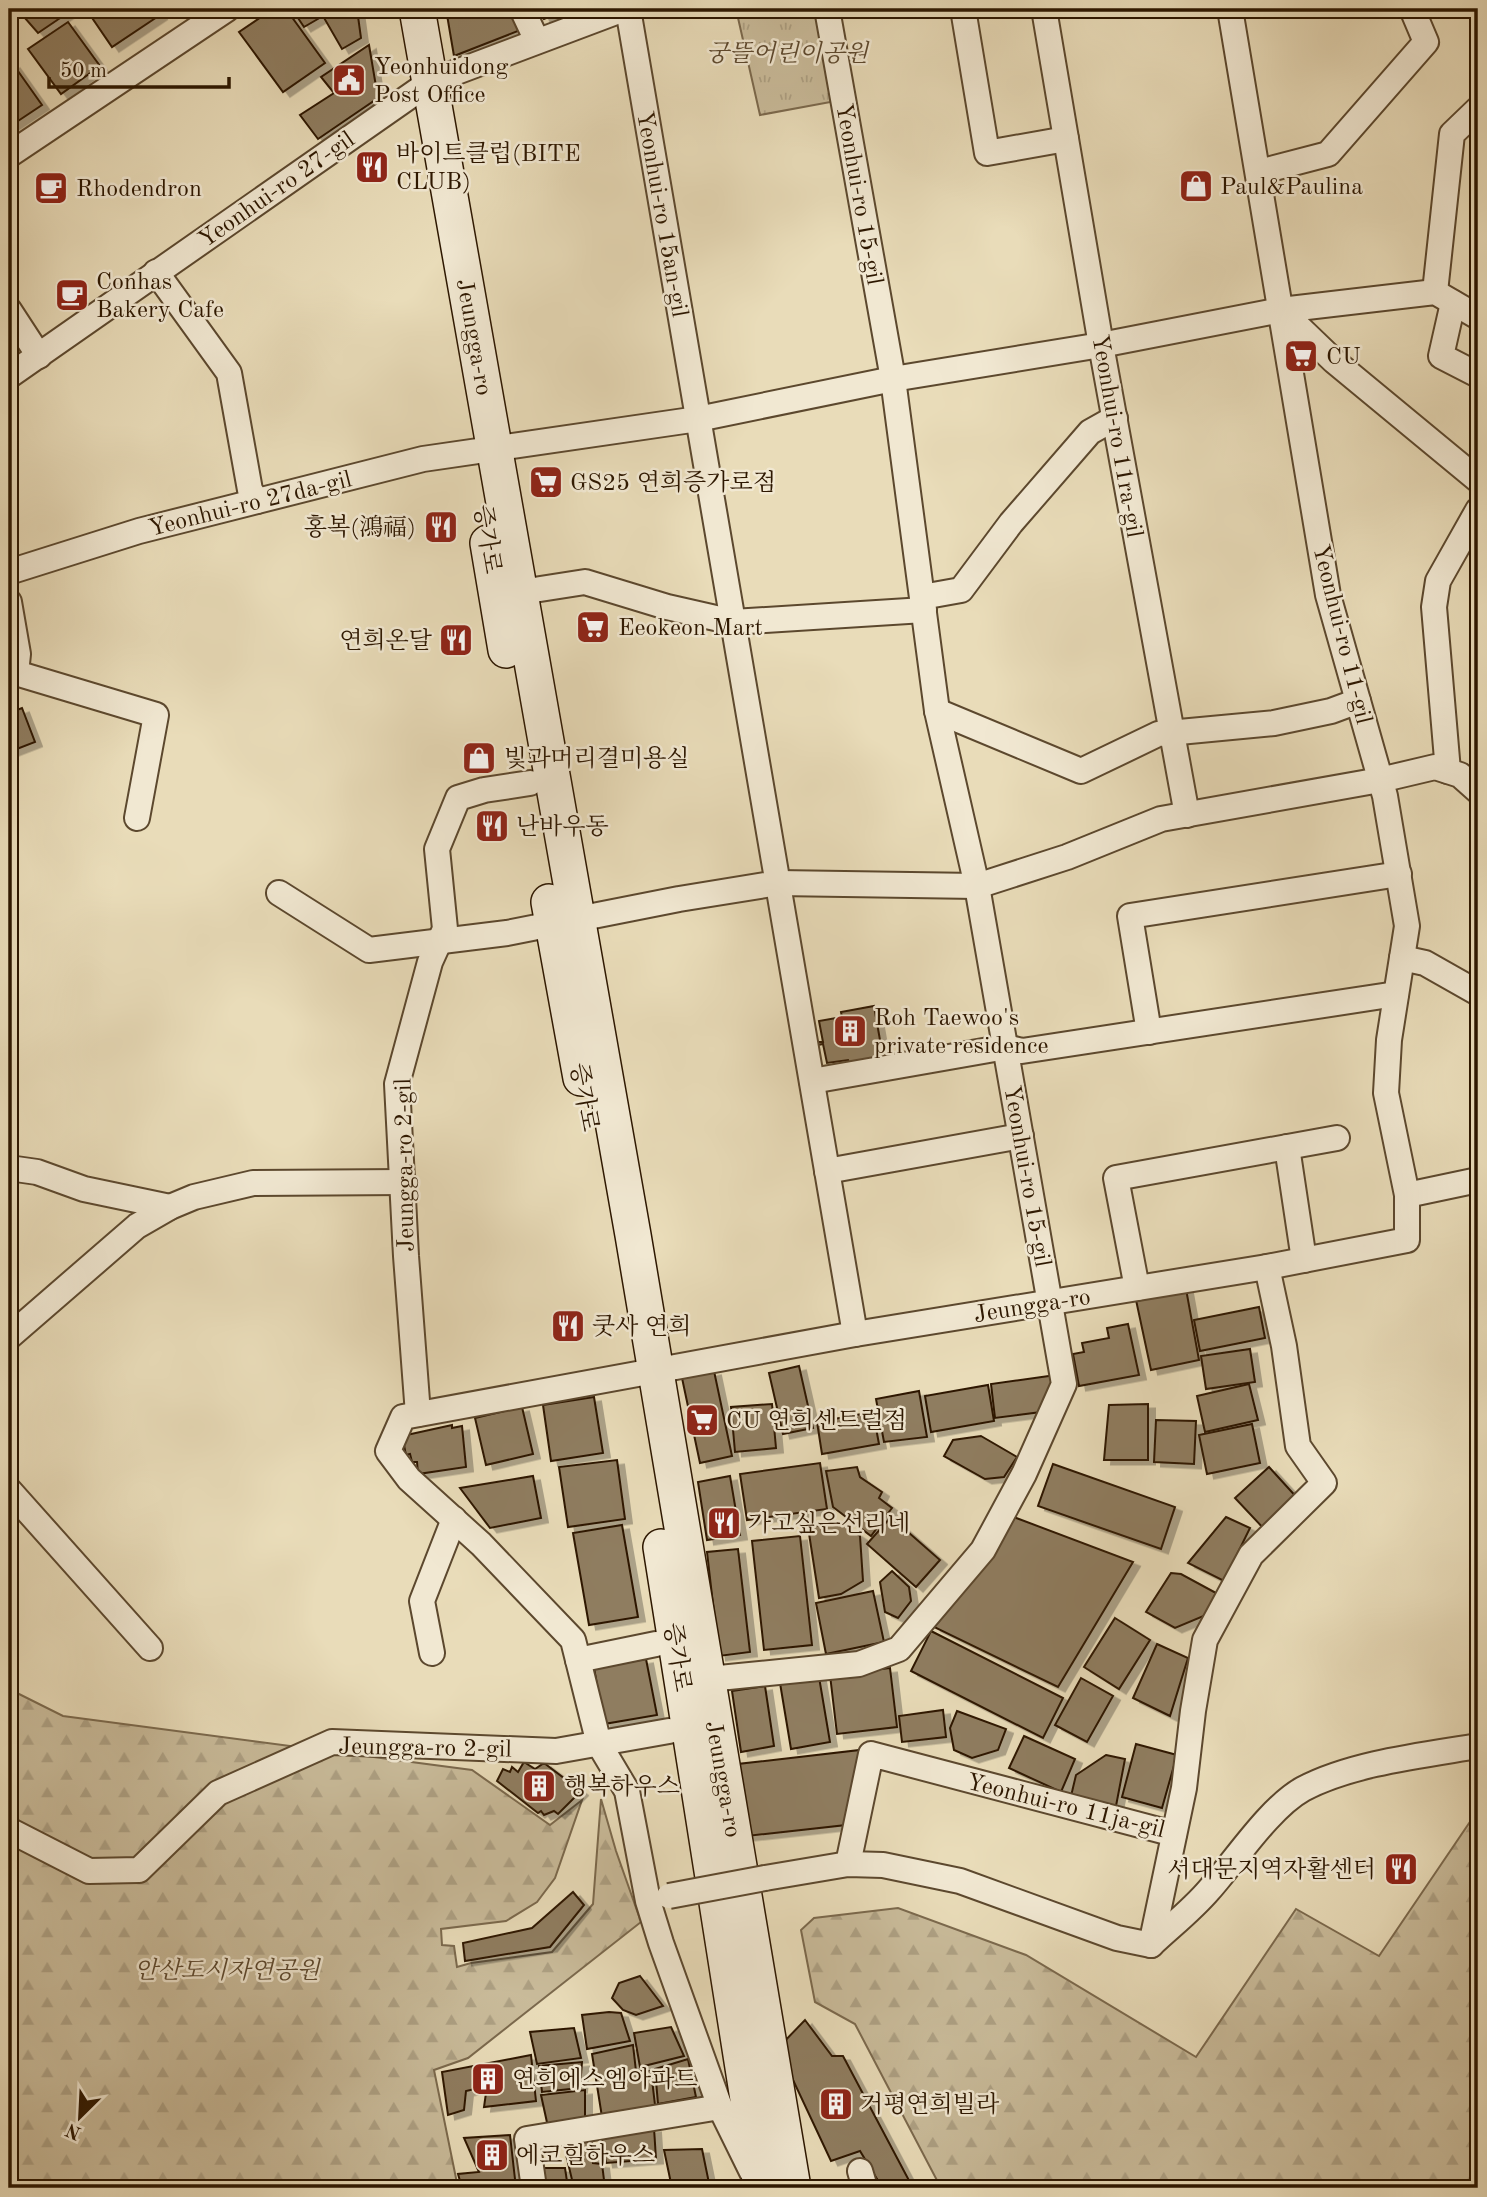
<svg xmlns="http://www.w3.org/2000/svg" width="1487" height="2197" font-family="'Old Standard TT','Noto Serif KR',serif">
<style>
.grass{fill:url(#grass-tufts);stroke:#7b694d;stroke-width:2}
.forest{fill:url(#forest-firs);stroke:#7b694d;stroke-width:2}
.building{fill:#8f7d60;stroke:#2d1700;stroke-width:2;filter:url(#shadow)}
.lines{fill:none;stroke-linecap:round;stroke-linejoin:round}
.minor-casing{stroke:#5c482e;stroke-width:28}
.secondary-casing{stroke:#2d1700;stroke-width:38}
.minor{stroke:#f1e8d2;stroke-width:24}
.secondary{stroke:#f1e8d2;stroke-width:35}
.minor-bridge-casing{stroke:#5c482e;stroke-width:28;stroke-linecap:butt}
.minor-bridge{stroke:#f1e8d2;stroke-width:24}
.labels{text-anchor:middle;stroke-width:5;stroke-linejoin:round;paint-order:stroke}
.park-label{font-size:24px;font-style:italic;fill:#5c482e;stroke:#f1e8d2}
.poi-label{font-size:24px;fill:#2d1700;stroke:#f1e8d2;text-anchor:start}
.street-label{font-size:24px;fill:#2d1700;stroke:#f1e8d2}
</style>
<defs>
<pattern id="grass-tufts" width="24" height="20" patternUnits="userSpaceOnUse" patternTransform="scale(1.75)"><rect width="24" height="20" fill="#c9bb9a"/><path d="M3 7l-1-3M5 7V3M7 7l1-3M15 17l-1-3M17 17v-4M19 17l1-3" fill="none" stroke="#ada083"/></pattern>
<pattern id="forest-firs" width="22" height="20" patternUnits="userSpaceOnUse" patternTransform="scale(1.75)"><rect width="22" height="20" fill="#c9bb9a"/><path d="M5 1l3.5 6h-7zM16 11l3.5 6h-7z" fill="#ada083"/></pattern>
<filter id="shadow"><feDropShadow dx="7" dy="4.5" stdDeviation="0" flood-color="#0004"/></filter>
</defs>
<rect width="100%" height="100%" fill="#e9dcb9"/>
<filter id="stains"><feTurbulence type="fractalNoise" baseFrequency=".00286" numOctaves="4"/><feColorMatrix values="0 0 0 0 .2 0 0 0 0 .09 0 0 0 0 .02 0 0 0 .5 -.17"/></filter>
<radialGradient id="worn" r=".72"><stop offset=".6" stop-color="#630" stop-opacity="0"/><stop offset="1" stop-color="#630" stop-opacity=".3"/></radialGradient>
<polygon class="grass" points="736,9 820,9 836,101 760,115"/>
<g class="forest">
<polygon points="9,1689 63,1716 472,1770 550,1825 582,1800 555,1878 537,1902 506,1921 441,1929 442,1945 454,1946 457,1967 471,1963 552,1952 593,1904 601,1799 616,1851 641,1922 468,2058 434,2070 458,2188 9,2188"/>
<polygon points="1478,1810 1478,2188 941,2188 855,2024 815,2002 801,1930 814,1918 898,1908 1026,1955 1196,2057 1296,1909 1379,1956"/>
</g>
<g class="building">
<polygon points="17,9 72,9 72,10 38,33"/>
<polygon points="86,9 156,9 160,15 112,47"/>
<polygon points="273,9 286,9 325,63 283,92 239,32"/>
<polygon points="292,9 357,9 361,38 342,49 323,16 304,27"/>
<polygon points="446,9 513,9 523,29 454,56"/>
<polygon points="540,9 568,9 544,19"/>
<polygon points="68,22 100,66 61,94 28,49"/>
<polygon points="369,45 378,98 318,139 300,115 334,93 321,77"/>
<polygon points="13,64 42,105 9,127 9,66"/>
<polygon points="22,708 35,742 9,752 9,713"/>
<polygon points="874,1006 883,1057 849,1063 848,1060 827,1063 823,1044 818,1045 818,1042 823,1042 819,1021 842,1017 841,1012"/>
<polygon points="1186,1289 1199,1360 1151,1370 1136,1300"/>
<polygon points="1259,1307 1265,1338 1200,1351 1194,1320"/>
<polygon points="1128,1324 1139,1375 1079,1386 1073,1354 1084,1352 1082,1343 1109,1338 1107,1328"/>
<polygon points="1250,1349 1255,1382 1206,1389 1201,1356"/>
<polygon points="799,1366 813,1428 783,1434 769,1373"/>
<polygon points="714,1371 732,1456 700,1463 682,1378"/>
<polygon points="1056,1375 1041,1412 995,1418 991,1384"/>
<polygon points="1249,1384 1258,1420 1205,1432 1197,1396"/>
<polygon points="988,1385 994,1421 931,1432 925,1396"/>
<polygon points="919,1391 927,1437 884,1442 876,1399"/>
<polygon points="594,1397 603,1453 551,1461 543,1405"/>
<polygon points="772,1404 776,1448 735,1452 731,1407"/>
<polygon points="1148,1404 1148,1460 1104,1460 1109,1405"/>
<polygon points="522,1407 533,1454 486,1465 475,1418"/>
<polygon points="873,1412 879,1444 822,1454 817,1422"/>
<polygon points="1156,1420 1196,1421 1194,1464 1154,1462"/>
<polygon points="1252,1424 1260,1463 1207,1474 1199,1435"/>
<polygon points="452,1425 452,1428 462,1426 466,1467 418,1474 417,1462 412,1462 410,1454 406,1455 402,1436"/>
<polygon points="981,1436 1017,1457 1004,1477 985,1479 944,1456 953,1440"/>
<polygon points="617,1460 625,1519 568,1527 559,1467"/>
<polygon points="820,1463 827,1509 747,1520 740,1474"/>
<polygon points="1053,1464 1175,1507 1161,1549 1038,1506"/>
<polygon points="857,1467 860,1477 882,1492 879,1498 892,1508 871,1536 833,1507 826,1471"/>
<polygon points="1269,1467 1300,1501 1266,1531 1235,1498"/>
<polygon points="533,1476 541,1518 490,1528 460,1488"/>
<polygon points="730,1476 740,1535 707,1540 698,1482"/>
<polygon points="1011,1516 1133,1562 1058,1687 934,1627 977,1575"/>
<polygon points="891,1517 940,1560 916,1587 867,1544"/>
<polygon points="1226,1517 1250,1528 1224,1581 1188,1563"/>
<polygon points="839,1522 860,1536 863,1581 841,1594 819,1598 808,1527"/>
<polygon points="622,1525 638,1617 589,1625 573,1533"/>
<polygon points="800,1536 812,1645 764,1650 752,1541"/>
<polygon points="738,1549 750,1652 719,1656 707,1552"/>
<polygon points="892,1571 909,1587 911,1601 898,1618 885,1612 880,1582"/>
<polygon points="1171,1573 1181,1574 1216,1593 1206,1615 1175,1628 1146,1612"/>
<polygon points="873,1591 884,1642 826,1654 816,1603"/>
<polygon points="1115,1618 1150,1640 1119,1689 1084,1667"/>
<polygon points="931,1631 1063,1698 1043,1738 911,1671"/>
<polygon points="1157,1644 1188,1658 1170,1716 1133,1698"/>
<polygon points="646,1659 657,1715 604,1724 594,1668"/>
<polygon points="890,1668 897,1727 837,1734 830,1675"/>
<polygon points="819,1677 830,1742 791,1749 780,1683"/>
<polygon points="1081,1678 1113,1696 1087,1742 1055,1725"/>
<polygon points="765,1686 774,1746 741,1752 732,1691"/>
<polygon points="943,1710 946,1737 902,1742 899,1716"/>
<polygon points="957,1711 1006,1729 998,1750 972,1758 954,1750 950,1728"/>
<polygon points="1024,1736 1075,1759 1061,1792 1009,1768"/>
<polygon points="1136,1744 1177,1755 1162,1808 1122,1797"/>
<polygon points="860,1750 846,1825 747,1836 738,1764"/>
<polygon points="1106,1755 1125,1759 1116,1806 1071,1796 1076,1775"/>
<polygon points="524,1762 535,1769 544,1763 581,1791 558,1814 554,1811 544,1815 541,1811 538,1813 497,1781 503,1769 510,1772 512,1767 518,1772"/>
<polygon points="573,1892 584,1905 550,1947 465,1961 463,1943 532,1928"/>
<polygon points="640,1976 663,2006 636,2015 623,2010 612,1998 619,1983"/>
<polygon points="609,2012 621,2013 630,2041 587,2049 582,2015"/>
<polygon points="805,2020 832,2056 843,2056 913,2188 879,2188 880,2184 860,2151 831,2161 778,2048"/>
<polygon points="671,2027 684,2056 640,2067 634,2033"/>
<polygon points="574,2028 581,2058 537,2064 530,2032"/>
<polygon points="633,2045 636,2071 651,2071 655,2105 602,2117 592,2054"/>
<polygon points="531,2055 536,2101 484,2107 487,2086 466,2091 464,2110 448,2115 442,2072"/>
<polygon points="688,2059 696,2097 658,2104 655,2069"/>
<polygon points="582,2062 580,2088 542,2092 539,2066"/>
<polygon points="585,2090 585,2121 548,2127 541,2095"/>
<polygon points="654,2128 656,2159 606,2163 601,2135"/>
<polygon points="510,2135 516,2188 462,2188 458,2174 479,2172 464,2138"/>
<polygon points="592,2141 593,2163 602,2164 604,2180 573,2184 564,2146"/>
<polygon points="702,2149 710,2188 672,2188 664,2150"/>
<polygon points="538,2168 565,2168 568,2188 541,2188"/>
<polygon points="808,2182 856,2184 857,2188 810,2188"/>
</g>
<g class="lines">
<g class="minor-casing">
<g id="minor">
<polyline points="522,9 537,41"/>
<polyline points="628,9 855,1334"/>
<polyline points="963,9 987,153 1066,139"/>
<polyline points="1044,9 1101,345 1187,815"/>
<polyline points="9,155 227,9"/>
<polyline points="1259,172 1328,154 1426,42 1412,9"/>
<polyline points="156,272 229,373 250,490 257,501"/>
<polyline points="1435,292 1452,134 1478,109"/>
<polyline points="1453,303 1441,356 1478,375"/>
<polyline points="9,310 39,356"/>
<polyline points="1281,310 1334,361 1478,480"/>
<polyline points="9,376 430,82 624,9"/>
<polyline points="9,572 139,531 423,459 698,419 893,379 1101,345 1281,310 1435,292 1478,317"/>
<polyline points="521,592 585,582 667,607 733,622 924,610"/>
<polyline points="922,597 961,590 1011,523 1090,432 1115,418"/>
<polyline points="9,602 18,654 16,673"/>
<polyline points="9,677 16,673 156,715 137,818"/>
<polyline points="937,711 1081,771 1158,734 1274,723 1331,711 1358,701"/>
<polyline points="1448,771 1434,607 1438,581 1478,510"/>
<polyline points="279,893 369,950 507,933 679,899 778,883 977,886 1067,857 1161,819 1380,780 1435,767 1460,775 1478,791"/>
<polyline points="1402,958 1425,963 1478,993"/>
<polyline points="1149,1032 1130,916 1399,874"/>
<polyline points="812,1081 1006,1047 1022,1051 1396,994"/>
<polyline points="1287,1147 1304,1260"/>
<polyline points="9,1168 37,1172 84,1189 170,1207"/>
<polyline points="827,1171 1021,1136"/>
<polyline points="1407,1195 1478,1180"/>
<polyline points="1137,1288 1116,1178 1337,1138"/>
<polyline points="9,1337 137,1226 170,1207 194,1197 253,1183 404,1182"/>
<polyline points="418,1414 406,1256 397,1084 430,962 445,929 437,849 458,798 484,790 530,783"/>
<polyline points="9,1490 150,1648"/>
<polyline points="432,1653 422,1601 454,1519"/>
<polyline points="578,1660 656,1644"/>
<polyline points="709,1679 859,1664 899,1649 983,1550 1024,1474 1064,1384 977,886 937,711 893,379 827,9"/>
<polyline points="9,1830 89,1871 139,1870 218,1793 332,1742 556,1751 669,1731"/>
<polyline points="848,1864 871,1754 1174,1834"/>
<path d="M765 1878 848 1864 883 1865 960 1881 1117 1938 1151 1945C1170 1927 1192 1910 1209 1890 1235 1861 1269 1808 1303 1789 1352 1763 1424 1755 1478 1746"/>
<polyline points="1151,1945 1184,1788 1193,1711 1205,1640 1251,1555 1324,1483 1298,1446 1284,1346 1267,1267"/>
<polyline points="860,2171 865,2188"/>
<polyline points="752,2172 720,2107 661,1943 648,1901 627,1791 599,1744 573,1640 481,1544 409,1479 388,1451 403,1417 855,1334 1267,1267 1407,1240 1407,1195 1386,1093 1389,1040 1407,926 1385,796 1328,595 1230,9"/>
<polyline points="534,2188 527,2139 720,2107"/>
</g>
</g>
<g class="secondary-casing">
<g id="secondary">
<polyline points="417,9 633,1235 793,2188"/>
<polyline points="488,543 506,650"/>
<polyline points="549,902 581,1078"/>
<polyline points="661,1547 762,2188"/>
</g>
</g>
<use href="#minor" class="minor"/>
<use href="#secondary" class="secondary"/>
<g class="minor-bridge-casing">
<polyline id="minor-bridge" points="669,1896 765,1878"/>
</g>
<use href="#minor-bridge" class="minor-bridge"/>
</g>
<defs>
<g id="civic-square" transform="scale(1.75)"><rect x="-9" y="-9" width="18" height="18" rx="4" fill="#8f2418" stroke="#f1e8d2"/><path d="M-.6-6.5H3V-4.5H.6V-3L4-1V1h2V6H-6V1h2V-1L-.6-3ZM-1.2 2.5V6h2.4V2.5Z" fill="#fff"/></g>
<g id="restaurant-square" transform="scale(1.75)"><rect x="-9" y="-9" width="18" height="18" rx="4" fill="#8f2418" stroke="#f1e8d2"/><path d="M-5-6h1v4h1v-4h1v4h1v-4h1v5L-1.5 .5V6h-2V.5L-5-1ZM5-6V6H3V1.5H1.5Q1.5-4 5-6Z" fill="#fff"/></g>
<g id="shop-square" transform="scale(1.75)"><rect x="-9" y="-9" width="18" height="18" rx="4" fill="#8f2418" stroke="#f1e8d2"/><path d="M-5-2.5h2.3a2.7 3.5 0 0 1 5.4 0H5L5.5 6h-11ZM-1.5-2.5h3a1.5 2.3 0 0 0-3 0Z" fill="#fff"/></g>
<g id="cafe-square" transform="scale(1.75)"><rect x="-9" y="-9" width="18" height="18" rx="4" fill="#8f2418" stroke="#f1e8d2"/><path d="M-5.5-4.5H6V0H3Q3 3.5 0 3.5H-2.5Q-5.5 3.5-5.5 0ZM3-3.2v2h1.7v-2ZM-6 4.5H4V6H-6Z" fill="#fff"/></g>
<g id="supermarket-square" transform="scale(1.75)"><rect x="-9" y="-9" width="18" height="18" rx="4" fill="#8f2418" stroke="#f1e8d2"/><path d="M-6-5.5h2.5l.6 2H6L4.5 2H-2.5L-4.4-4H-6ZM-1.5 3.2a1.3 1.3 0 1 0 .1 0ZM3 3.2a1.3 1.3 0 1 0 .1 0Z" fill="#fff"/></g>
<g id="building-square" transform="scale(1.75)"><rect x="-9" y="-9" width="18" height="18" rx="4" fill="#8f2418" stroke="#f1e8d2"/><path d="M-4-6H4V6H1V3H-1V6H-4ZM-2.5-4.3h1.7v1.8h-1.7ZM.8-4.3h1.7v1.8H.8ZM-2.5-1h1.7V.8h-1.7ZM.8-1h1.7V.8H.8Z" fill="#fff"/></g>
</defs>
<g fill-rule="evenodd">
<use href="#civic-square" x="349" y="80"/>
<use href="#restaurant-square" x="372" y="167"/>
<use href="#shop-square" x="1196" y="186"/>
<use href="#cafe-square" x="51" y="188"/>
<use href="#cafe-square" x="72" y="295"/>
<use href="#supermarket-square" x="1301" y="356"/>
<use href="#supermarket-square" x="546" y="482"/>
<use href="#restaurant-square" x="441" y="527"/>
<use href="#supermarket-square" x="593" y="627"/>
<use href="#restaurant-square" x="456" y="640"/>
<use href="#shop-square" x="479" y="758"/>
<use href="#restaurant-square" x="492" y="826"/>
<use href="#building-square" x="850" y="1031"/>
<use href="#restaurant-square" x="568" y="1326"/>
<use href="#supermarket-square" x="702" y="1420"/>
<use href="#restaurant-square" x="724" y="1523"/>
<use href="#building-square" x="539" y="1786"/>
<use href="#restaurant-square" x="1401" y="1869"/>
<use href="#building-square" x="488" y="2079"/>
<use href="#building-square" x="836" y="2104"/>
<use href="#building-square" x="492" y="2155"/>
</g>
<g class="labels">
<g class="park-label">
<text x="787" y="61">궁뜰어린이공원</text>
<text x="227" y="1978">안산도시자연공원</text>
</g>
<g class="poi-label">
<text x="374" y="74">Yeonhuidong<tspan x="374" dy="28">Post Office</tspan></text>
<text x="396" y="161">바이트클럽(BITE<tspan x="396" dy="28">CLUB)</tspan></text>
<text x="1220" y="194">Paul&amp;Paulina</text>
<text x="76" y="196">Rhodendron</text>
<text x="96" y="289">Conhas<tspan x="96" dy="28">Bakery Cafe</tspan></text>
<text x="1326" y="364">CU</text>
<text x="570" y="490">GS25 연희증가로점</text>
<text x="416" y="535" text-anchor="end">홍복(鴻福)</text>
<text x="618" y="635">Eeokeon Mart</text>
<text x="432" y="648" text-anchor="end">연희온달</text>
<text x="504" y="766">빛과머리결미용실</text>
<text x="516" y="834">난바우동</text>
<text x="874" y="1025">Roh Taewoo's<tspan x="874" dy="28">private residence</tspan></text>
<text x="592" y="1334">쿳사 연희</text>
<text x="726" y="1428">CU 연희센트럴점</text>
<text x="748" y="1531">가고싶은선리네</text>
<text x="564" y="1794">행복하우스</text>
<text x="1376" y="1877" text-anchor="end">서대문지역자활센터</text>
<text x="512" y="2087">연희에스엠아파트</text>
<text x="860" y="2112">거평연희빌라</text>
<text x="516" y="2163">에코힐하우스</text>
</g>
<g class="street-label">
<text transform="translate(276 189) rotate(-35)" y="8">Yeonhui-ro 27-gil</text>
<text transform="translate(860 194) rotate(80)" y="8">Yeonhui-ro 15-gil</text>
<text transform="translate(663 214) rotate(80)" y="8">Yeonhui-ro 15an-gil</text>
<text transform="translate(475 337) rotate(80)" y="8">Jeungga-ro</text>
<text transform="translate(1118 436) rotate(80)" y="8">Yeonhui-ro 11ra-gil</text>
<text transform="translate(250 503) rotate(-14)" y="8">Yeonhui-ro 27da-gil</text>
<text transform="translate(488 539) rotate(81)" y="8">증가로</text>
<text transform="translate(1343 634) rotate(76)" y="8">Yeonhui-ro 11-gil</text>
<text transform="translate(585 1097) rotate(80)" y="8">증가로</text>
<text transform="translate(404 1165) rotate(-91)" y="8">Jeungga-ro 2-gil</text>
<text transform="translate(1028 1176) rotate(80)" y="8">Yeonhui-ro 15-gil</text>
<text transform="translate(1032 1305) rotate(-9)" y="8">Jeungga-ro</text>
<text transform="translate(678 1657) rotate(81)" y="8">증가로</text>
<text transform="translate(425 1747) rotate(1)" y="8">Jeungga-ro 2-gil</text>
<text transform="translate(724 1779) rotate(80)" y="8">Jeungga-ro</text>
<text transform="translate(1066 1805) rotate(14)" y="8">Yeonhui-ro 11ja-gil</text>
</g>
</g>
<rect width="1487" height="2197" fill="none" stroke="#e9dcb9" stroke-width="35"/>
<rect x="10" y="10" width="1466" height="2176" fill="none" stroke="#2d1700" stroke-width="3.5"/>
<rect x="18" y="18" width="1452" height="2162" fill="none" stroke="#2d1700" stroke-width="2"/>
<g transform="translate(80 2117) rotate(204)" stroke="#f1e8d2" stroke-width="5" paint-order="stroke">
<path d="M0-5L12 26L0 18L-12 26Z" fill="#2d1700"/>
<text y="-10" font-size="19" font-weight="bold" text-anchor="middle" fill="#2d1700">N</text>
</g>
<path d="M49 77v10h180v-10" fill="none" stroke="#2d1700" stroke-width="3.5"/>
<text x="60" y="77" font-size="21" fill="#2d1700" stroke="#f1e8d2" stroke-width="5" paint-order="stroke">50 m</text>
<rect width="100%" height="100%" filter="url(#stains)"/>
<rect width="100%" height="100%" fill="url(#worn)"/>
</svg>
